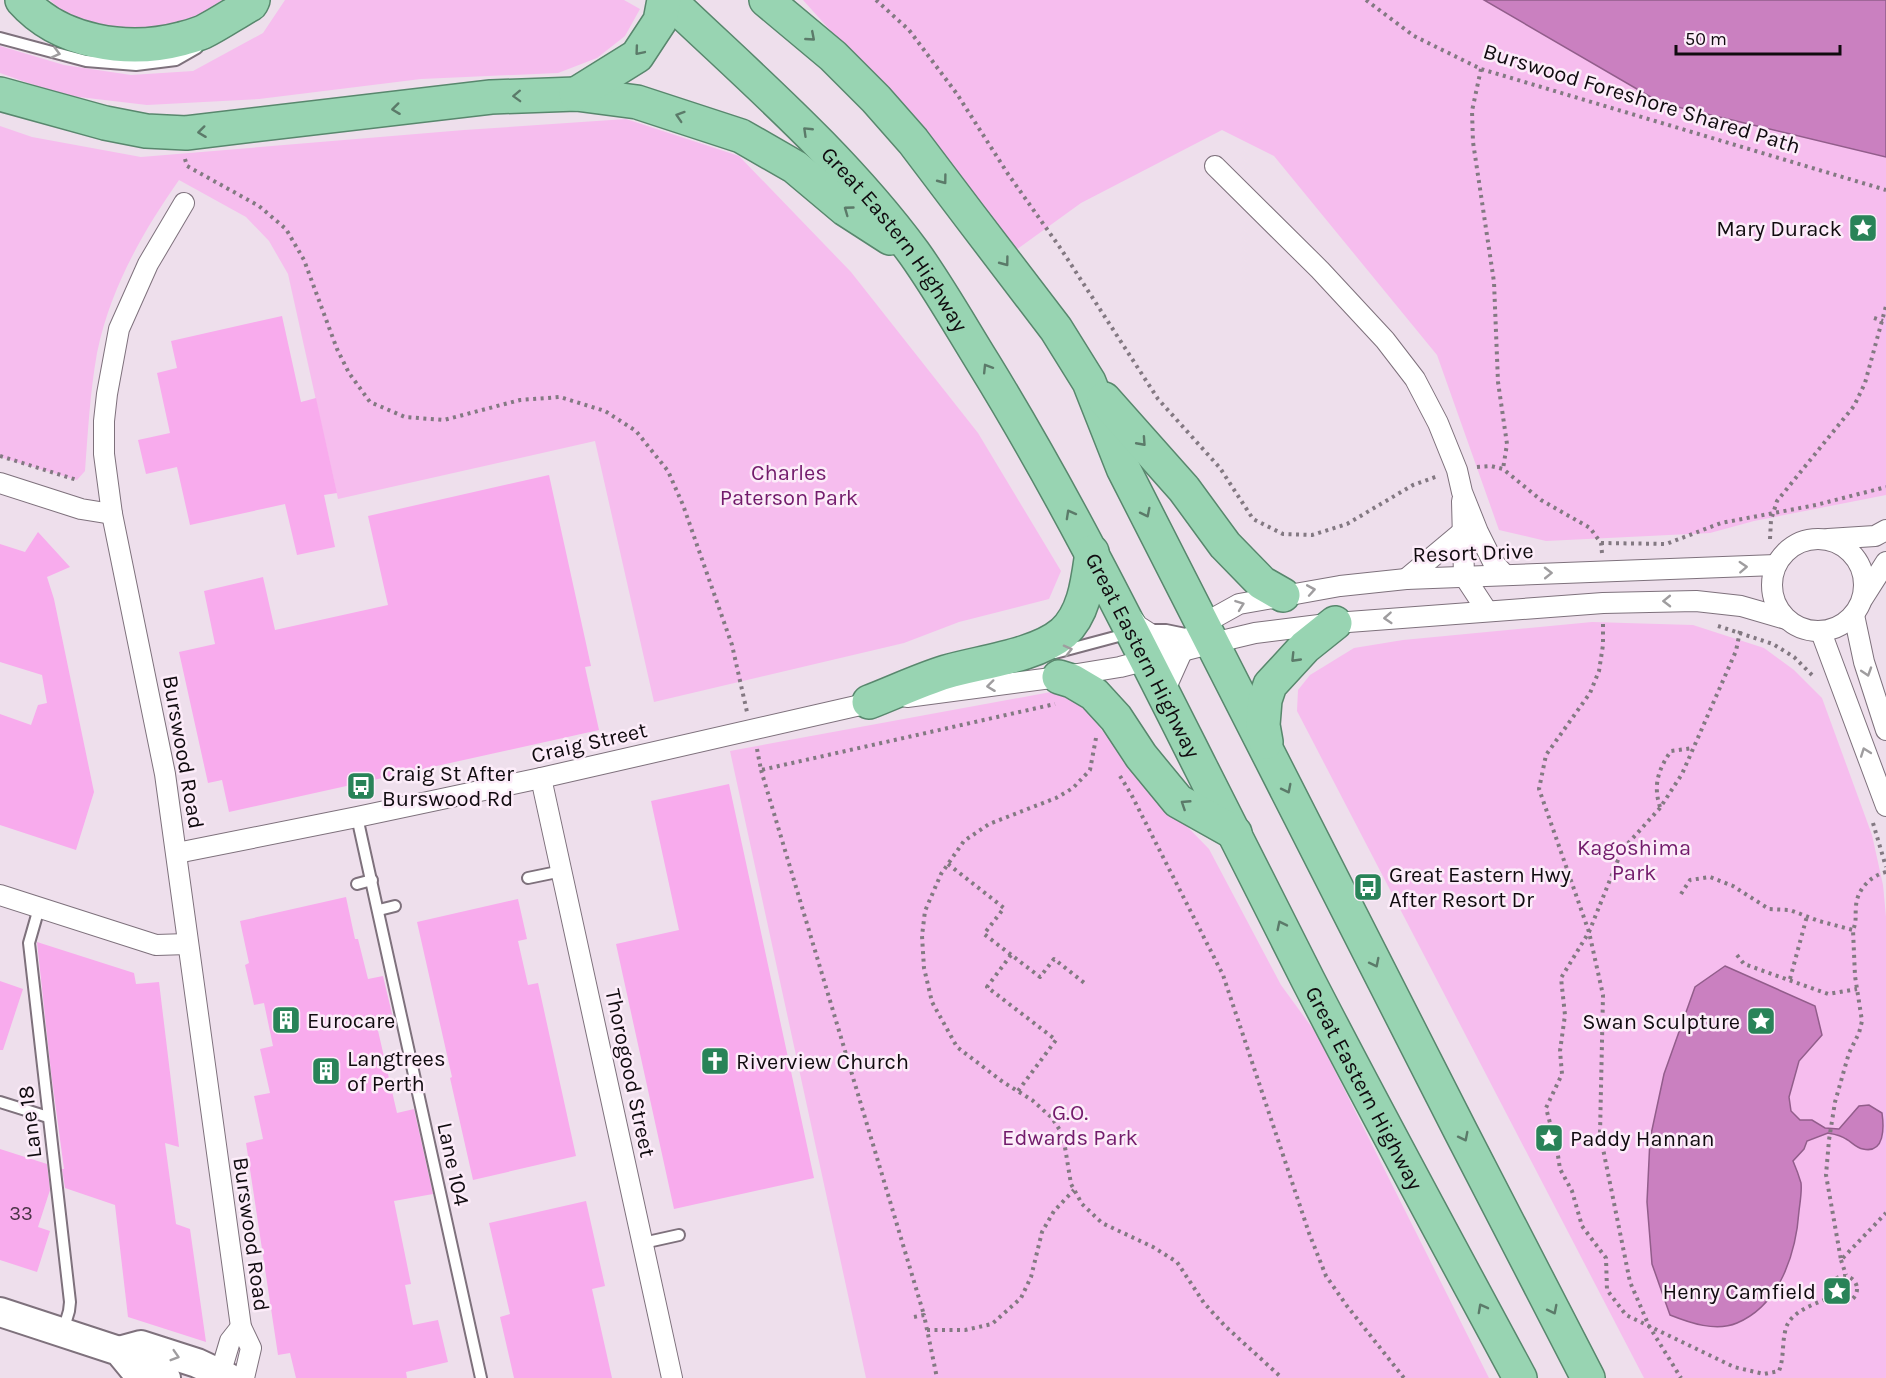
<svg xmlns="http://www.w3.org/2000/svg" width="1886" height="1378" font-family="Karla,sans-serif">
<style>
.green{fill:#f6bdee}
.water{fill:#ca80c0;stroke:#925d8b;stroke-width:1.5}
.building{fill:#f8abed}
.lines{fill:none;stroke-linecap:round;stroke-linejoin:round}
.service-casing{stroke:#7e717c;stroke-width:14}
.minor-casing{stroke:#7e717c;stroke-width:22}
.secondary-casing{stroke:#7e717c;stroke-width:32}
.trunk-casing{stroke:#58876d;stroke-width:36}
.path{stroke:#837982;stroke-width:4;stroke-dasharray:3 4.5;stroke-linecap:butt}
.service{stroke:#fff;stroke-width:10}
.minor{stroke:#fff;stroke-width:20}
.secondary{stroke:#fff;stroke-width:28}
.trunk{stroke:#98d4b2;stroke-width:33}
.oneway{stroke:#5b7a69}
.oneway2{stroke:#9f9d9f}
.labels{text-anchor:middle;stroke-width:5;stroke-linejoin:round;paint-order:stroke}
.number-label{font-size:20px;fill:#4a3346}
.street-label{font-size:22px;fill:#100b0f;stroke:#fcecf9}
.poi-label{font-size:22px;fill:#100b0f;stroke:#fcecf9;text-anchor:start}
.park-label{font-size:22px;fill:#721a6b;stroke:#fcecf9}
</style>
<rect width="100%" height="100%" fill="#eedfec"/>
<g class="green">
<polygon points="50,0 222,0 196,20 154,32 89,25 64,13"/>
<polygon points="285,0 624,0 640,9 625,36 597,58 558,73 421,79 259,99 147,105 62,95 0,73 0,46 64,65 131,75 193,71 263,33"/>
<polygon points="803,0 1484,0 1661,103 1886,157 1886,495 1754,521 1710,533 1546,541 1499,530 1437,355 1274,156 1222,130 1081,203 1016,250 934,146"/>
<path d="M626 119 739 156 851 272 978 433 1061 571 1049 599 959 622 904 643 654 702 595 441 338 499 288 274 269 241 246 217 179 180C142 233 110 289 97 353 90 392 88 432 85 471L77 480 0 457V126L32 137 141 157 464 130Z"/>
<polygon points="1592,622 1693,625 1764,648 1794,670 1822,698 1872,835 1883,885 1886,917 1886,1378 1644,1378 1297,711 1298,690 1310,675 1354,648 1403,640"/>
<polygon points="1051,692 1077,698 1136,774 1209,849 1281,985 1316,1033 1489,1378 866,1378 730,751"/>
</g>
<g class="water">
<polygon points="1484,0 1886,0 1886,157 1661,103"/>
<path d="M1725 966 1815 1006 1822 1035 1799 1061 1789 1097 1791 1111 1800 1120H1812L1825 1128 1839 1129 1859 1106 1869 1105 1882 1113C1884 1127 1885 1154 1863 1149 1856 1148 1852 1142 1846 1139 1841 1135 1834 1134 1828 1133L1807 1141 1804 1149 1793 1161C1796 1168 1799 1176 1801 1183 1802 1192 1800 1202 1799 1211 1796 1253 1780 1305 1737 1323 1716 1332 1690 1323 1670 1315L1652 1264 1647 1202 1650 1139 1664 1074 1695 987Z"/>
</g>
<g class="building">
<polygon points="282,316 301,402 316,398 337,493 324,495 335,547 297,555 285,504 190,525 177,467 146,474 138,440 170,433 157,373 177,368 171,341"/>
<polygon points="549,475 591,666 585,667 599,730 229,812 222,780 208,783 179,652 215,644 204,591 263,577 275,630 388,605 368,516"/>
<polygon points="38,532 70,567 47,577 54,599 94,792 76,850 0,825 0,714 31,725 38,705 47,703 42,675 0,662 0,544 25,552"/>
<polygon points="729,784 814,1178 674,1209 616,944 679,930 651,801"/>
<polygon points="346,897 355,939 358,939 368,979 383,976 393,1018 376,1022 397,1113 414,1109 433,1194 394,1201 411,1284 405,1285 413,1325 438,1320 448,1362 406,1372 407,1378 296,1378 290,1353 278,1355 246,1143 263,1139 254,1096 270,1093 260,1049 273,1046 264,1003 254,1005 245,965 249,963 240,921"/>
<polygon points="518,899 527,939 518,941 528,985 538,983 576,1156 473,1180 450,1078 452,1077 417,922"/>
<polygon points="37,942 134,973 136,984 159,982 179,1147 165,1143 176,1224 190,1229 206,1342 128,1317 115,1205 65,1188 62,1169 64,1169 51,1072"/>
<polygon points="0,981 23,989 3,1050 0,1050"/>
<polygon points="0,1149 47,1164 50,1190 38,1227 50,1231 37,1272 0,1260"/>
<polygon points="586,1201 605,1286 592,1289 612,1378 514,1378 500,1317 510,1314 489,1223"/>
</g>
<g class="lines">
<g class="service-casing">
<g id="service">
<polyline points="0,38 86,61 136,65 176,60 197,48"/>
<polyline points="1151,630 1166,630 1195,636"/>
<polyline points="1055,653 1130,633"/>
<polyline points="357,817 481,1378"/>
<polyline points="528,878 562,871"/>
<polyline points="357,884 372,880"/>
<polyline points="39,908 29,943 70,1302 69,1311 63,1331"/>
<polyline points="379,910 395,906"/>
<polyline points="0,1102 48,1117"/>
<polyline points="643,1243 679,1235"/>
</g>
</g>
<g class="minor-casing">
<g id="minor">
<polyline points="1215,166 1320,270 1385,340 1415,379 1438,423 1457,470 1462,492 1478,532 1493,562 1504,574"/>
<polyline points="184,203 148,264 119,329 107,394 104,421 104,454 112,514 165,774 241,1327 251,1348 244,1378"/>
<polyline points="0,483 81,509 112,514"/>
<polyline points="1462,501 1464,576 1487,611"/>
<circle cx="1818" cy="585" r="46"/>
<polyline points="1828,539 1875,536 1886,530"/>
<polyline points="1406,579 1461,533"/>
<polyline points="1863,598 1886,562"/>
<polyline points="1854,615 1864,662 1886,730"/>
<polyline points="1132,618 1138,626 1158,639 1186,643 1213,643 1255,633 1335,623 1603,603 1696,601 1741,606 1786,619"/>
<polyline points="1821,632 1886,806"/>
<polyline points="1164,692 1186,643 1203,624 1239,604 1340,586 1406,579 1776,565"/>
<polyline points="907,697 1059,677 1120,667 1213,643"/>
<polyline points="541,778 672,1378"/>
<polyline points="177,853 357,817 541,778 878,701"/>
<polyline points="0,895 156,945 188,944"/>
<polyline points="219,1378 230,1341 241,1327"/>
</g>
</g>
<g class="secondary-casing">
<g id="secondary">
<polyline points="0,1312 119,1351 133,1368 166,1378"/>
<polyline points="119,1351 141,1345 197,1363 229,1378"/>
</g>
</g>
<g class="trunk-casing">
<g id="trunk">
<path d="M22 0C60 43 128 53 181 39 188 37 196 35 203 32 219 24 235 13 251 4L253 0"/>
<path id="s1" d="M669 0C754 81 844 158 914 253 939 288 961 327 984 364 1064 494 1132 631 1201 768 1237 839 1272 910 1308 980 1377 1114 1449 1246 1520 1378"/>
<polyline points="766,0 833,56 876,99 913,141 969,215 1056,329 1089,382 1123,468 1461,1132 1588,1378"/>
<polyline points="0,94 105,123 146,131 186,133 491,97 576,94 637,102 741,136 795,167 845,209 890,238"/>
<polyline points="576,94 637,56 660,21 664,0"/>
<polyline points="1104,399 1184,489 1225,545 1262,583 1283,595"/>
<polyline points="1059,677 1072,681 1094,694 1116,718 1141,756 1178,801 1235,833"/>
<path d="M869 702C895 692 920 680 946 672 980 662 1036 656 1063 633 1085 613 1088 580 1092 552"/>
<polyline points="1266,742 1263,725 1265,700 1270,685 1305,647 1335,623"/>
</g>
</g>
<g class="path">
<polyline points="876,0 909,30 957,94 1008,174 1061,249 1158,399 1220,468 1253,519 1283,534 1312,535 1347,524 1413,485 1438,476"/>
<polyline points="1366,0 1414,36 1481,69 1886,190"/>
<polyline points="1481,69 1472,111 1473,142 1494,282 1498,382 1507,444 1503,469"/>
<polyline points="185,159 187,166 259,206 286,229 304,260 337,349 349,373 370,402 405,417 444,420 520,400 560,397 605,411 636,431 668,471 683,505 732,645 747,712"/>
<polyline points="1874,318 1883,321"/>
<polyline points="0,456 77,480"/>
<polyline points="1477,467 1491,466 1503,469 1541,500 1590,528 1601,543 1602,553"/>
<polyline points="1770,539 1771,520 1777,501 1854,406 1865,383 1886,306"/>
<polyline points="1601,543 1666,544 1721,523 1816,505 1886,487"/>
<polyline points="1603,624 1603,645 1599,671 1590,693 1546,755 1539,789 1589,932 1603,995 1600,1134 1630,1282 1649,1326 1681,1378"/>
<polyline points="1718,626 1773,644 1794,657 1815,678"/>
<path d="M1740 631 1736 651 1682 774 1660 808 1622 850 1589 932 1561 978 1565 1015 1560 1051 1562 1074 1546 1108 1557 1149 1560 1169 1572 1191 1582 1226 1606 1258 1607 1290 1626 1315 1734 1367 1764 1374 1779 1371C1784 1358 1782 1345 1785 1332 1788 1311 1816 1304 1833 1296"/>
<polyline points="1096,738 1090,770 1073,788 1056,798 989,824 964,841 941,874 925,911 922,936 924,968 932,1002 957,1047 1003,1082 1032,1100 1052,1118 1063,1135 1071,1184 1082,1204 1102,1223 1153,1247 1177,1262 1204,1303 1225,1326 1282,1378"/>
<polyline points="757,749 761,770 1055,704"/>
<polyline points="761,770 924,1315"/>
<polyline points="1120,776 1131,794 1223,975 1309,1233 1326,1276 1347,1306 1404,1378"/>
<path d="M1660 807C1653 785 1658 770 1671 751L1693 748"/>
<polyline points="1873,823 1886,867"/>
<polyline points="948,864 1004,908 984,934 1040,977 1054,959 1087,985"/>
<path d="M1886 872C1870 876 1857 890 1856 906 1855 915 1857 921 1853 930L1855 976 1862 1021 1859 1033 1849 1053 1835 1102 1829 1140 1826 1175 1841 1260 1886 1213"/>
<polyline points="1681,894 1690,880 1710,877 1733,886 1769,909 1790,910 1819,921 1853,930"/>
<polyline points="1011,955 987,987 1056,1040 1018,1091"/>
<polyline points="1737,955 1744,964 1828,994 1857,989"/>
<polyline points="1790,979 1807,916"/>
<polyline points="1841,1260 1846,1275"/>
<circle cx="1844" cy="1289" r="13"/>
<polyline points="914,1317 924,1315 937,1378"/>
<polyline points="927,1330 965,1330 992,1324 1021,1298 1031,1277 1042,1232 1054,1211 1074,1190"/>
</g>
<use href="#service" class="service"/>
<use href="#minor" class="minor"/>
<use href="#secondary" class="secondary"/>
<use href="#trunk" class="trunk"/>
</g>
<defs><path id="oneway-chevron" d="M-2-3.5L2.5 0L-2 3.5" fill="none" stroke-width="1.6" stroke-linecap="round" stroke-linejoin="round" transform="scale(1.5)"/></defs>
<g class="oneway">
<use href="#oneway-chevron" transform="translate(811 37) rotate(41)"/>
<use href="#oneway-chevron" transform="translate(639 51) rotate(130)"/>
<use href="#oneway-chevron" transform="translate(517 96) rotate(178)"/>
<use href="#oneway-chevron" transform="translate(396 109) rotate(173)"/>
<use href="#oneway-chevron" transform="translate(680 116) rotate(-162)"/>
<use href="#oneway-chevron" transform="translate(807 131) rotate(-136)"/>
<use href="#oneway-chevron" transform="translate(202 132) rotate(173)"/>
<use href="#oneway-chevron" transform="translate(943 180) rotate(53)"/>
<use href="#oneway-chevron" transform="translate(848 210) rotate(-144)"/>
<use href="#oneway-chevron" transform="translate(1005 262) rotate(53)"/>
<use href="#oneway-chevron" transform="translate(987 368) rotate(-122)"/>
<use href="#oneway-chevron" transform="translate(1142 442) rotate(48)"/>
<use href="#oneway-chevron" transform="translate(1146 513) rotate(63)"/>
<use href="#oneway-chevron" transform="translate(1070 514) rotate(-119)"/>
<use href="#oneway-chevron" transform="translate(1295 658) rotate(134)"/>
<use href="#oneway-chevron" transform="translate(1287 789) rotate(63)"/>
<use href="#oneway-chevron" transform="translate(1185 804) rotate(-147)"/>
<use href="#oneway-chevron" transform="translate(1281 925) rotate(-116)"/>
<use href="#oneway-chevron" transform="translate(1375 963) rotate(63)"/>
<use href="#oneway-chevron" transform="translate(1464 1137) rotate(63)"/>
<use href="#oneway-chevron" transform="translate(1482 1308) rotate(-118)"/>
<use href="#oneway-chevron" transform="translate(1553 1310) rotate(63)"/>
</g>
<g class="oneway2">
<use href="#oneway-chevron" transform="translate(56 53) rotate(15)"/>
<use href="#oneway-chevron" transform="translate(1743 567) rotate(-3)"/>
<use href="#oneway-chevron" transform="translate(1548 573) rotate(-1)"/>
<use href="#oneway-chevron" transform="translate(1311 590) rotate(-10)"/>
<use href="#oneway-chevron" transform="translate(1667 601) rotate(179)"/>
<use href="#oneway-chevron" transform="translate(1240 605) rotate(-20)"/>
<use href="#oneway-chevron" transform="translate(1388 618) rotate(176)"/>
<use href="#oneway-chevron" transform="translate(1068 650) rotate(-14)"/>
<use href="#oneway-chevron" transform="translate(1867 672) rotate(72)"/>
<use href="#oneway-chevron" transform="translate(991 686) rotate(173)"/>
<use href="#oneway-chevron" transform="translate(1865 752) rotate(-110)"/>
<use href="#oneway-chevron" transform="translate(175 1356) rotate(17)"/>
</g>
<defs>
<g id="sight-square" transform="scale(1.5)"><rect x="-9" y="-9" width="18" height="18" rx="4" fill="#298358" stroke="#fcecf9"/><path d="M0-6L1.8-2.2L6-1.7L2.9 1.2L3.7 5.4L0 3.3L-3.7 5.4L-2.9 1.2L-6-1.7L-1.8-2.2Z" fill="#fff"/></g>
<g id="bus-square" transform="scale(1.5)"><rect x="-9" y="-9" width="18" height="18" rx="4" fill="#298358" stroke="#fcecf9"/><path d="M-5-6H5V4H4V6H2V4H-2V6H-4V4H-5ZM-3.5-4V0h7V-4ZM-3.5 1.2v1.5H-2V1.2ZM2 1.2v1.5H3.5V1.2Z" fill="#fff"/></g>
<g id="building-square" transform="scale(1.5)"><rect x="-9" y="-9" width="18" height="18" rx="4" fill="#298358" stroke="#fcecf9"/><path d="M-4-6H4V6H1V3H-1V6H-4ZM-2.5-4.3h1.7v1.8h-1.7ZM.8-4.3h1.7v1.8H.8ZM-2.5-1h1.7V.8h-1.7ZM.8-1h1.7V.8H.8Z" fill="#fff"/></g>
<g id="church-square" transform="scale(1.5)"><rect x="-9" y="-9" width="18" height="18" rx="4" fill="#298358" stroke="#fcecf9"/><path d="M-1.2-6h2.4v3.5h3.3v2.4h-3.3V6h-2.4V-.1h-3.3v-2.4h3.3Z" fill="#fff"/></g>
</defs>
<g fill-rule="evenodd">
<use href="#sight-square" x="1863" y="228"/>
<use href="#bus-square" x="361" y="786"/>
<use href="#bus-square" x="1368" y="887"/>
<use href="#building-square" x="286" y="1020"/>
<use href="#sight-square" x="1761" y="1021"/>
<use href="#church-square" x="715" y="1061"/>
<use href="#building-square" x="326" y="1071"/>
<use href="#sight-square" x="1549" y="1138"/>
<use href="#sight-square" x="1837" y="1291"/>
</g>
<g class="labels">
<g class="number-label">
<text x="21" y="1220">33</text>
</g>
<g class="street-label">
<text transform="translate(1642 98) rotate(17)" y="8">Burswood Foreshore Shared Path</text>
<text dy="8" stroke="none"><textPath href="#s1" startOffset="330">Great Eastern Highway</textPath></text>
<text transform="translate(1473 552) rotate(-2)" y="8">Resort Drive</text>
<text dy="8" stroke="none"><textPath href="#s1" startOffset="816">Great Eastern Highway</textPath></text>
<text transform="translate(589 742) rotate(-13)" y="8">Craig Street</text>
<text transform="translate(184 752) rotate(80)" y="8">Burswood Road</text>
<text transform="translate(631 1073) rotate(78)" y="8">Thorogood Street</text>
<text dy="8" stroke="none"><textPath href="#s1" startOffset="1302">Great Eastern Highway</textPath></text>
<text transform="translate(29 1122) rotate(-97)" y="8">Lane 18</text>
<text transform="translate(454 1164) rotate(78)" y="8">Lane 104</text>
<text transform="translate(252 1234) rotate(82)" y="8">Burswood Road</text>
</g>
<g class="poi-label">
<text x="1842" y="236" text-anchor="end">Mary Durack</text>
<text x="382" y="781">Craig St After<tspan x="382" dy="25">Burswood Rd</tspan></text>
<text x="1389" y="882">Great Eastern Hwy<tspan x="1389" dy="25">After Resort Dr</tspan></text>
<text x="307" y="1028">Eurocare</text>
<text x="1740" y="1029" text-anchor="end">Swan Sculpture</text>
<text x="347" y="1066">Langtrees<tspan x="347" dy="25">of Perth</tspan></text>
<text x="736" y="1069">Riverview Church</text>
<text x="1570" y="1146">Paddy Hannan</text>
<text x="1816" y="1299" text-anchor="end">Henry Camfield</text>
</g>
<g class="park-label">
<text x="789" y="480">Charles<tspan x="789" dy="25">Paterson Park</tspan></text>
<text x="1634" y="855">Kagoshima<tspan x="1634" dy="25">Park</tspan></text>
<text x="1070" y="1120">G.O.<tspan x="1070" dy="25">Edwards Park</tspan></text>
</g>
</g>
<path d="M1676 45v9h164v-9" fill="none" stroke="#100b0f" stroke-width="3"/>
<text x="1685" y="45" font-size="18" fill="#100b0f" stroke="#fcecf9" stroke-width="4.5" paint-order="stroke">50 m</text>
</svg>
